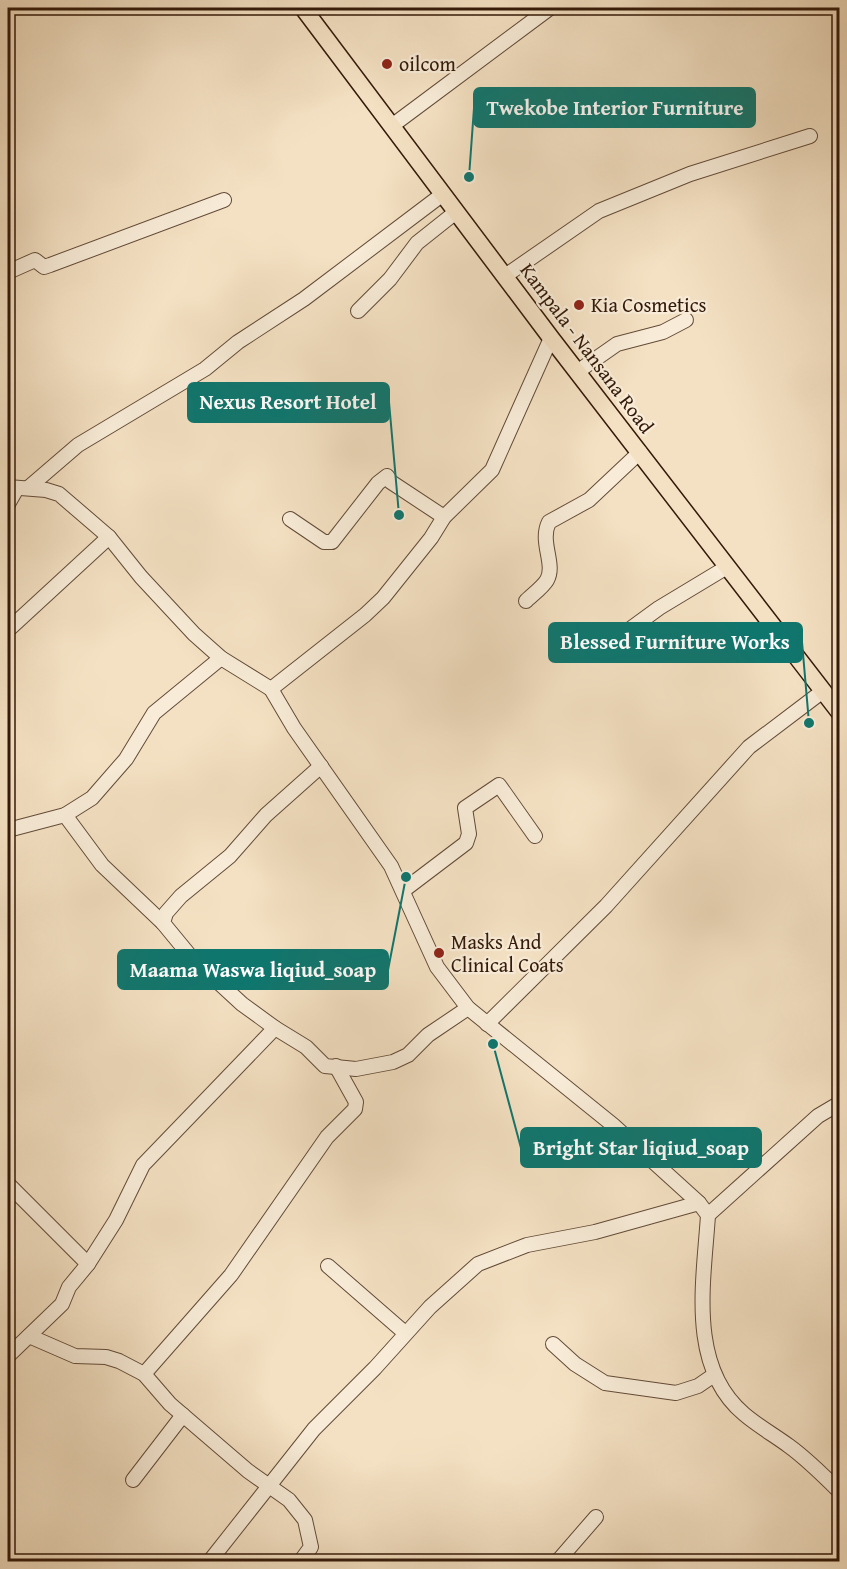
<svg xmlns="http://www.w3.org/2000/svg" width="847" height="1569" font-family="'Gentium Book Plus',serif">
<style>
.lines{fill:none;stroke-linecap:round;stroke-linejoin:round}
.minor-casing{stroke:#634b38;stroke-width:16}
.major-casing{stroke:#331909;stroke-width:19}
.minor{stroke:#f8ecd8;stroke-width:14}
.major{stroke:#f4e1c3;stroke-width:16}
.poi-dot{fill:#8f2418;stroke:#f8ecd8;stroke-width:2}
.labels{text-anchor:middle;stroke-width:4.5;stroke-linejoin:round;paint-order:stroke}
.poi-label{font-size:20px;fill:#331909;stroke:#f8ecd8;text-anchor:start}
.street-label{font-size:20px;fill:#331909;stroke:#f8ecd8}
.leader{fill:none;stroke:#0f766e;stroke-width:2}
.callout-dot{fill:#0f766e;stroke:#f8ecd8;stroke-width:2}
.callout{fill:#0f766e;stroke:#0f766e;stroke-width:2}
.callout-label{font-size:21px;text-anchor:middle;font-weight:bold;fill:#fff}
</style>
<rect width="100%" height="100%" fill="#f4e1c3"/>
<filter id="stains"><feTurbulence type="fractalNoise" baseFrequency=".00333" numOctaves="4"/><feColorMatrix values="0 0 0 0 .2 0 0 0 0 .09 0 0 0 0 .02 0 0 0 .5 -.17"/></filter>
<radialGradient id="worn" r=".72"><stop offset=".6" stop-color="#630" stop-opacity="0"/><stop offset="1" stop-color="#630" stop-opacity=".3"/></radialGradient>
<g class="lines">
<g class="minor-casing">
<g id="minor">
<polyline points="393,125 550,8"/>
<polyline points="8,272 35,260 44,267 50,265 224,200"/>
<polyline points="505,276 599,211 690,174 810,136"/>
<polyline points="358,311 390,279 417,243 456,212"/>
<polyline points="577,372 617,344 663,332 686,320"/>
<path d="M8 487 46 490 59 494 109 537 141 577 194 634 221 658 271 689 294 728 391 866 437 967 468 1008 613 1125 699 1203 708 1215C704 1280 687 1366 744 1414 758 1426 774 1435 789 1446 807 1459 824 1476 840 1492"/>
<polyline points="28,488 78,445 205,369 238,342 304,299 443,194"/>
<polyline points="8,504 16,490"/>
<polyline points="290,519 324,542 332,542 378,483 387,476 391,482 444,517"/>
<path d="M526 601C532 595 543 587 547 580 556 564 539 542 549 522L589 500 640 452"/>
<polyline points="8,630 109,537"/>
<polyline points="607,646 659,608 727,567"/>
<polyline points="271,689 365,615 383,598 431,538 444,517 492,470 551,338"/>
<polyline points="65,815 102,865 163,923"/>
<polyline points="8,830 65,815 92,798 126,759 154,713 221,658"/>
<polyline points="404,890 466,843 469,834 465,808 499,785 535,836"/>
<polyline points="487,1024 606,906 749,747 823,691"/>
<polyline points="275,1028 242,1004 191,957 163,923 166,913 181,896 230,856 266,815 321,766"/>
<polyline points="8,1184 88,1264"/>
<polyline points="708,1215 818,1116 840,1103"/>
<polyline points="328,1266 405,1333"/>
<polyline points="29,1336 75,1356 106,1357 119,1361 144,1374 170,1404 248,1471 289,1500 305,1520 311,1547 300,1562"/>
<polyline points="553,1344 575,1364 605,1383 676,1393 698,1386 714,1375"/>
<polyline points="8,1356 62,1304 69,1287 88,1264 116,1220 143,1165 275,1028 306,1047 325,1066 356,1069 393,1062 408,1055 428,1035 468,1008"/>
<polyline points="144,1374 231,1275 327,1137 355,1109 356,1102 336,1066"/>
<polyline points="133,1480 183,1415"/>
<polyline points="209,1562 314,1429 375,1368 430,1307 478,1264 527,1245 595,1232 699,1203"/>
<polyline points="557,1562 596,1517"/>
</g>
</g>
<g class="major-casing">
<polyline id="major" points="303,8 551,338 840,713"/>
</g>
<use href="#minor" class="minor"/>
<use href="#major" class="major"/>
</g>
<g class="poi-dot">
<circle cx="387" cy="64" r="6"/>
<circle cx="579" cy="305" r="6"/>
<circle cx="439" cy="953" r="6"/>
</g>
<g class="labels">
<g class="poi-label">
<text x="399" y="71">oilcom</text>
<text x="591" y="312">Kia Cosmetics</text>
<text x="451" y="949">Masks And<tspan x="451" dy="23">Clinical Coats</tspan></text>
</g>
<g class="street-label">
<text transform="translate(587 348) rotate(53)" y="7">Kampala - Nansana Road</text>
</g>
</g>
<path class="leader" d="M469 177L474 108M399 515L389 402M809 723L802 642M406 877L388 970M493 1044L521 1148"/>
<g class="callout-dot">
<circle cx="469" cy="177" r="6"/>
<circle cx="399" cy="515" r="6"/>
<circle cx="809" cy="723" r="6"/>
<circle cx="406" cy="877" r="6"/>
<circle cx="493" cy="1044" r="6"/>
</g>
<g class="callout">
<rect x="474" y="88" width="281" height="39" rx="6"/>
<rect x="188" y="383" width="201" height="39" rx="6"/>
<rect x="549" y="623" width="253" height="39" rx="6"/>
<rect x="118" y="950" width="270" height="39" rx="6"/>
<rect x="521" y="1128" width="240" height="39" rx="6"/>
</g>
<g class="callout-label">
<text x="615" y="115">Twekobe Interior Furniture</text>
<text x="288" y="409">Nexus Resort Hotel</text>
<text x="675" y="649">Blessed Furniture Works</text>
<text x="253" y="977">Maama Waswa liqiud_soap</text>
<text x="641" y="1155">Bright Star liqiud_soap</text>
</g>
<rect width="847" height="1569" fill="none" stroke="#f4e1c3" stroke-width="30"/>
<rect x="9" y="9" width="829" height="1551" fill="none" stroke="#331909" stroke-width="3"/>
<rect x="15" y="15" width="817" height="1539" fill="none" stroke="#331909" stroke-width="1.5"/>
<rect width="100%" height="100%" filter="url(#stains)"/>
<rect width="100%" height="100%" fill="url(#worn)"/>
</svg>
